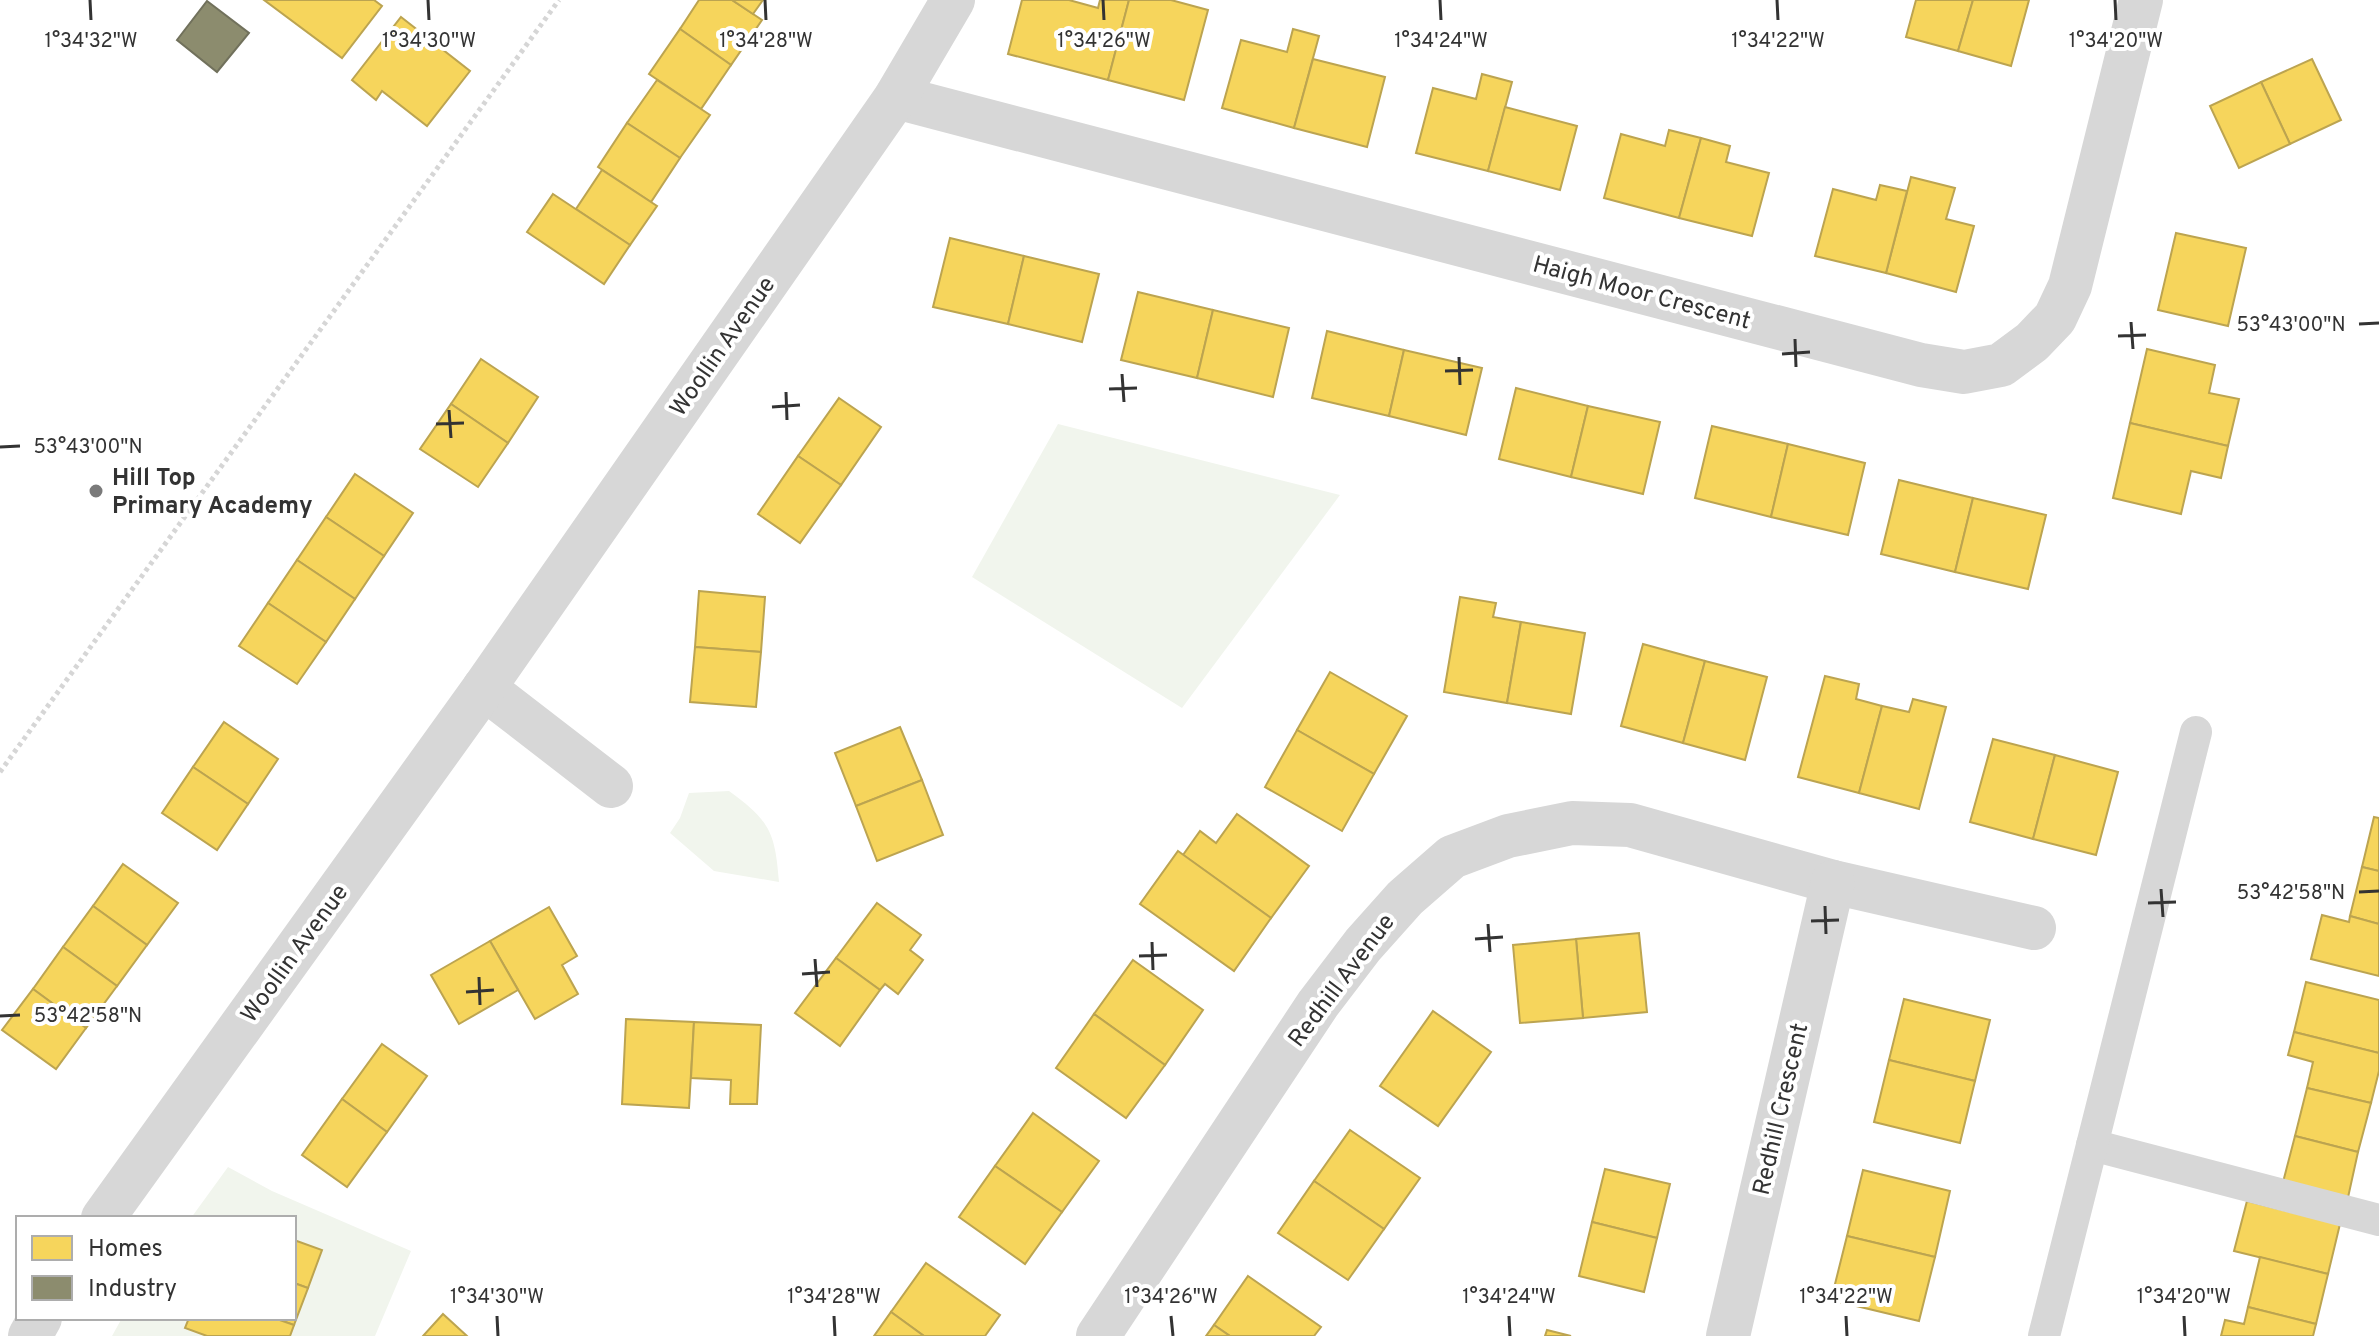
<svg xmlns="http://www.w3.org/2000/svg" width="2379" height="1336" font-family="Overpass,sans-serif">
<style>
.green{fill:#f1f5ed}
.homes{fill:#f6d55c;stroke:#bca450;stroke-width:2}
.industry{fill:#8c8c6e;stroke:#71715c;stroke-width:2}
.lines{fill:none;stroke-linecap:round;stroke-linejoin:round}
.path{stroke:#d6d6d6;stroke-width:5;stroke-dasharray:4 4;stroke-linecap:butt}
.lane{stroke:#d7d7d7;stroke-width:32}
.street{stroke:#d7d7d7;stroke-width:44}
.ticks{fill:none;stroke:#333;stroke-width:3}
.poi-dot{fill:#7a7a7a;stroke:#fff;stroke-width:3}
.labels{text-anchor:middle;stroke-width:8;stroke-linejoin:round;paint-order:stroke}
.street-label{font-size:24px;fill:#333;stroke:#fff}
.poi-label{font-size:24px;font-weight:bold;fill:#333;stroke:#fff;text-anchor:start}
.ticks-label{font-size:20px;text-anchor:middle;fill:#333;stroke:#fff;stroke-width:8;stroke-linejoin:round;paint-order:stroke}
</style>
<rect width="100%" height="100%" fill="#fff"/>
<g class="green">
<polygon points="1058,424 1340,495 1182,708 972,577"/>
<path d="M729 791C770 821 775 832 779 882L714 871 670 833 680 818 689 793Z"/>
<polygon points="228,1167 272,1191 411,1251 375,1336 112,1336 122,1318 294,1318 294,1218 191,1218"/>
</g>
<g class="homes">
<polygon points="264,0 374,0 382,6 342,58"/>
<polygon points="699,0 732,0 762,20 731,65 680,29"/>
<polygon points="732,0 763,0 753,14"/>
<polygon points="1022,0 1069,0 1098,8 1100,0 1129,0 1108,80 1008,54"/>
<polygon points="1129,0 1171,0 1208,10 1184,100 1108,80"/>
<polygon points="1916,0 1973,0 1958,51 1906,37"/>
<polygon points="1973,0 2029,0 2011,66 1958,51"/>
<polygon points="401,17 470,71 427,126 382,91 376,100 352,80"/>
<polygon points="680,29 731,65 701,109 649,74"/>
<polygon points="1293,29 1319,36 1294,128 1222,108 1241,40 1287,52"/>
<polygon points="1313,59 1385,77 1367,147 1294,128"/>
<polygon points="2312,59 2341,120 2290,144 2261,82"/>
<polygon points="1482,74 1512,82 1488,171 1416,153 1433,88 1476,99"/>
<polygon points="657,80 710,115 680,158 627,123"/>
<polygon points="2261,82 2290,144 2239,168 2210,106"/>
<polygon points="1505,107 1577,126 1560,190 1488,171"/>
<polygon points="627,123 680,158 651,202 598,167"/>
<polygon points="1669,130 1701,138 1679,218 1604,198 1621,134 1665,146"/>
<polygon points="1701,138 1730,146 1726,162 1769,173 1752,236 1679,218"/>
<polygon points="602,170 657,206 630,245 576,209"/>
<polygon points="1911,177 1955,188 1946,219 1974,226 1956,292 1886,273"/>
<polygon points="1880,185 1907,191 1886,273 1815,256 1833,189 1876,200"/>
<polygon points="553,194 630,245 604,284 527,232"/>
<polygon points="2176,233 2246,248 2228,326 2158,310"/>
<polygon points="950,238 1024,256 1008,324 933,307"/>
<polygon points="1024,256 1099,274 1082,342 1008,324"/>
<polygon points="1138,292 1213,310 1197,378 1121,360"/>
<polygon points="1213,310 1289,328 1273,397 1197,378"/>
<polygon points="1327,331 1404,350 1389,416 1312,398"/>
<polygon points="2147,349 2215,365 2209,393 2239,399 2228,446 2130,423"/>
<polygon points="1404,350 1482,368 1466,435 1389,416"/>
<polygon points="481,359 538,397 508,443 451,404"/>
<polygon points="1516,388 1588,406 1571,477 1499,459"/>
<polygon points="839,398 881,427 841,485 798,456"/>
<polygon points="451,404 508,443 478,487 420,449"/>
<polygon points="1588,406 1660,422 1643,494 1571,477"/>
<polygon points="2130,423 2228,446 2221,478 2191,471 2181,514 2113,498"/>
<polygon points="1712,426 1788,444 1771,517 1695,498"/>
<polygon points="1788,444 1865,463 1848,535 1771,517"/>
<polygon points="798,456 841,485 800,543 758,514"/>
<polygon points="355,474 413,513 384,556 326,517"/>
<polygon points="1899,480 1973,498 1955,572 1881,554"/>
<polygon points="1973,498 2046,515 2028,589 1955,572"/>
<polygon points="326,517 384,556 355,599 297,560"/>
<polygon points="297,560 355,599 326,642 268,603"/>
<polygon points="699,591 765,597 761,652 695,647"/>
<polygon points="1460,597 1496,603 1493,617 1521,622 1507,703 1444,692"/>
<polygon points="268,603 326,642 297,684 239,646"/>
<polygon points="1521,622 1585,633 1571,714 1507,703"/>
<polygon points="1643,644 1705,661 1683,743 1621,726"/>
<polygon points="695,647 761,652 756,707 690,702"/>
<polygon points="1705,661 1767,677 1745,760 1683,743"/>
<polygon points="1330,672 1407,716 1374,774 1297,730"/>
<polygon points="1825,676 1859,684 1856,699 1882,706 1859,793 1798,777"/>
<polygon points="1913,699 1946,707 1919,809 1859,793 1882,706 1909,712"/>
<polygon points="224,722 278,759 248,804 193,767"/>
<polygon points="900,727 922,780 856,806 835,753"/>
<polygon points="1297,730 1374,774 1342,831 1265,787"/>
<polygon points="1993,739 2055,755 2033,839 1970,822"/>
<polygon points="2055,755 2118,772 2096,855 2033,839"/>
<polygon points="193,767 248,804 217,850 162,813"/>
<polygon points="922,780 943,835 877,861 856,806"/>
<polygon points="1237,814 1309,866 1271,918 1183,855 1200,831 1216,843"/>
<polygon points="2374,817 2379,818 2379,871 2362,867"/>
<polygon points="1178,851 1271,918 1234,971 1140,904"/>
<polygon points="123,864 178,903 147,945 93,906"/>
<polygon points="2362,867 2379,871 2379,924 2350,916"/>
<polygon points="877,903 921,935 910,950 923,960 898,994 885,984 880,990 836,958"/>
<polygon points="93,906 147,945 117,986 63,947"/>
<polygon points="549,907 577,956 562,965 578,994 535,1019 490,941"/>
<polygon points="2322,915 2349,922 2350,916 2379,924 2379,976 2311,959"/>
<polygon points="1639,933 1647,1012 1583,1018 1576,939"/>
<polygon points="1576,939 1583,1018 1520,1023 1513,945"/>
<polygon points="490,941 518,990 459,1024 431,975"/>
<polygon points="63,947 117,986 86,1028 33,989"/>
<polygon points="836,958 880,990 840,1046 795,1013"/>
<polygon points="1133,960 1203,1010 1165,1065 1094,1014"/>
<polygon points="2306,982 2379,1000 2379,1053 2294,1032"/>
<polygon points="33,989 86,1028 56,1069 2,1030"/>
<polygon points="1904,999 1990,1020 1975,1081 1889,1060"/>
<polygon points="1433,1011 1491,1052 1438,1126 1380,1086"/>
<polygon points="1094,1014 1165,1065 1126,1118 1056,1068"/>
<polygon points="626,1019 694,1022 689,1108 622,1104"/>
<polygon points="694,1022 761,1025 757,1104 730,1104 731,1080 691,1078"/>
<polygon points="2294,1032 2379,1053 2379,1071 2371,1103 2307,1088 2313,1062 2288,1055"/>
<polygon points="382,1044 427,1076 387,1132 342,1099"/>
<polygon points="1889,1060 1975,1081 1960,1143 1874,1122"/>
<polygon points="2307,1088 2371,1103 2358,1152 2295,1136"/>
<polygon points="342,1099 387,1132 347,1187 302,1155"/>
<polygon points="1033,1113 1099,1161 1062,1212 995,1166"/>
<polygon points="1350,1130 1420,1178 1384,1229 1314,1181"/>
<polygon points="2295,1136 2358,1152 2347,1202 2282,1186"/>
<polygon points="995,1166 1062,1212 1025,1264 959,1217"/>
<polygon points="1605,1169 1670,1184 1657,1238 1592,1222"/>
<polygon points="1863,1170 1950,1191 1935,1257 1847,1236"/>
<polygon points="1314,1181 1384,1229 1348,1280 1278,1233"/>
<polygon points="2247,1201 2340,1224 2328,1274 2234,1251"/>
<polygon points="1592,1222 1657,1238 1644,1292 1579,1276"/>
<polygon points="1847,1236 1935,1257 1919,1321 1831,1300"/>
<polygon points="294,1240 322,1250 308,1288 294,1283"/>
<polygon points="2260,1257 2328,1274 2316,1324 2248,1307"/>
<polygon points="926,1263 1000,1315 985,1336 924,1336 891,1312"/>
<polygon points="1248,1276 1321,1327 1314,1336 1230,1336 1214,1325"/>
<polygon points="294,1283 308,1288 294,1325 274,1318 294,1318"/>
<polygon points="2248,1307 2316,1324 2313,1336 2221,1336 2225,1320 2244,1324"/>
<polygon points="891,1312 924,1336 874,1336"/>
<polygon points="443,1314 467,1336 423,1336"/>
<polygon points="189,1318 274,1318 294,1325 290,1336 207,1336 185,1328"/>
<polygon points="1214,1325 1230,1336 1206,1336"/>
<polygon points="1547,1330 1571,1336 1545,1336"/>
</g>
<polygon class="industry" points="207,1 249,33 217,72 177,40"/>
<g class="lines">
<polyline class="path" points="0,772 559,0"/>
<g class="lane">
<polyline points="2092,1145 2379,1220"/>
<polyline points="2044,1336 2196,732"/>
</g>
<g class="street">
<polyline points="896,97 1921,365 1964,372 2001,365 2032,342 2055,318 2070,286 2141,0"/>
<polyline points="484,688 611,786"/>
<polyline points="103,1218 484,688 896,97 953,0"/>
<polyline points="30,1336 40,1318"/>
<polyline points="1098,1336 1318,1004 1363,945 1405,898 1452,857 1508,836 1572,823 1630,825 1833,882 2034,928"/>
<polyline points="1728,1336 1833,882"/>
</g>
</g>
<path class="ticks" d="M90 0 91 20M428 0 429 20M765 0 766 20M1103 0 1104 20M1440 0 1441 20M1777 0 1778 20M2115 0 2116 20M2131 322 2133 349M2359 324 2379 323M2118 336 2146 335M1795 339 1796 367M1782 354 1810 352M1459 357 1460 385M1445 371 1473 370M1122 374 1124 402M1109 389 1137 388M786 392 787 420M772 407 800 405M449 410 451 438M436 424 464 423M0 447 20 446M2161 889 2163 917M2359 892 2379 891M2148 903 2176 902M1825 906 1826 934M1811 921 1839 920M1488 924 1490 952M1475 939 1503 937M1152 942 1153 970M1139 956 1167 955M815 959 817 987M802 974 830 972M479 977 480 1005M466 992 494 990M0 1016 20 1015M497 1316 498 1336M834 1316 835 1336M1171 1316 1173 1336M1509 1316 1510 1336M1846 1316 1847 1336M2184 1316 2185 1336"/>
<circle class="poi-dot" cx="96" cy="491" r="8"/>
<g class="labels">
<g class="street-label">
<text transform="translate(1642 292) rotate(15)" y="8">Haigh Moor Crescent</text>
<text transform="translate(722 346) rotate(-55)" y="8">Woollin Avenue</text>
<text transform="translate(294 953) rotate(-54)" y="8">Woollin Avenue</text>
<text transform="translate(1341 980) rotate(-53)" y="8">Redhill Avenue</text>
<text transform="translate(1780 1109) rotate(-77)" y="8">Redhill Crescent</text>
</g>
<g class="poi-label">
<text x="112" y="485">Hill Top<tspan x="112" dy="28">Primary Academy</tspan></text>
</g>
</g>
<g class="ticks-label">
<text x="91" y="47">1°34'32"W</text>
<text x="429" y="47">1°34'30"W</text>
<text x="766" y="47">1°34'28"W</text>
<text x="1104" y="47">1°34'26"W</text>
<text x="1441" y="47">1°34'24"W</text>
<text x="1778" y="47">1°34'22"W</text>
<text x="2116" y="47">1°34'20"W</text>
<text x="2291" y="331">53°43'00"N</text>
<text x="88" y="453">53°43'00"N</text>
<text x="2291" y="899">53°42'58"N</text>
<text x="88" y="1022">53°42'58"N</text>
<text x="497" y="1303">1°34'30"W</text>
<text x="834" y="1303">1°34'28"W</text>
<text x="1171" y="1303">1°34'26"W</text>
<text x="1509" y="1303">1°34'24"W</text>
<text x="1846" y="1303">1°34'22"W</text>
<text x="2184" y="1303">1°34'20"W</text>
</g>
<rect x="16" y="1216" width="280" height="104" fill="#ffffff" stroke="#adadad" stroke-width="2"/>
<rect x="32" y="1236" width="40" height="24" fill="#f6d55c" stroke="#adadad" stroke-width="2"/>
<text x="88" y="1256" font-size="24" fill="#333333">Homes</text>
<rect x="32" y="1276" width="40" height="24" fill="#8c8c6e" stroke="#adadad" stroke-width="2"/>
<text x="88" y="1296" font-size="24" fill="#333333">Industry</text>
</svg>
